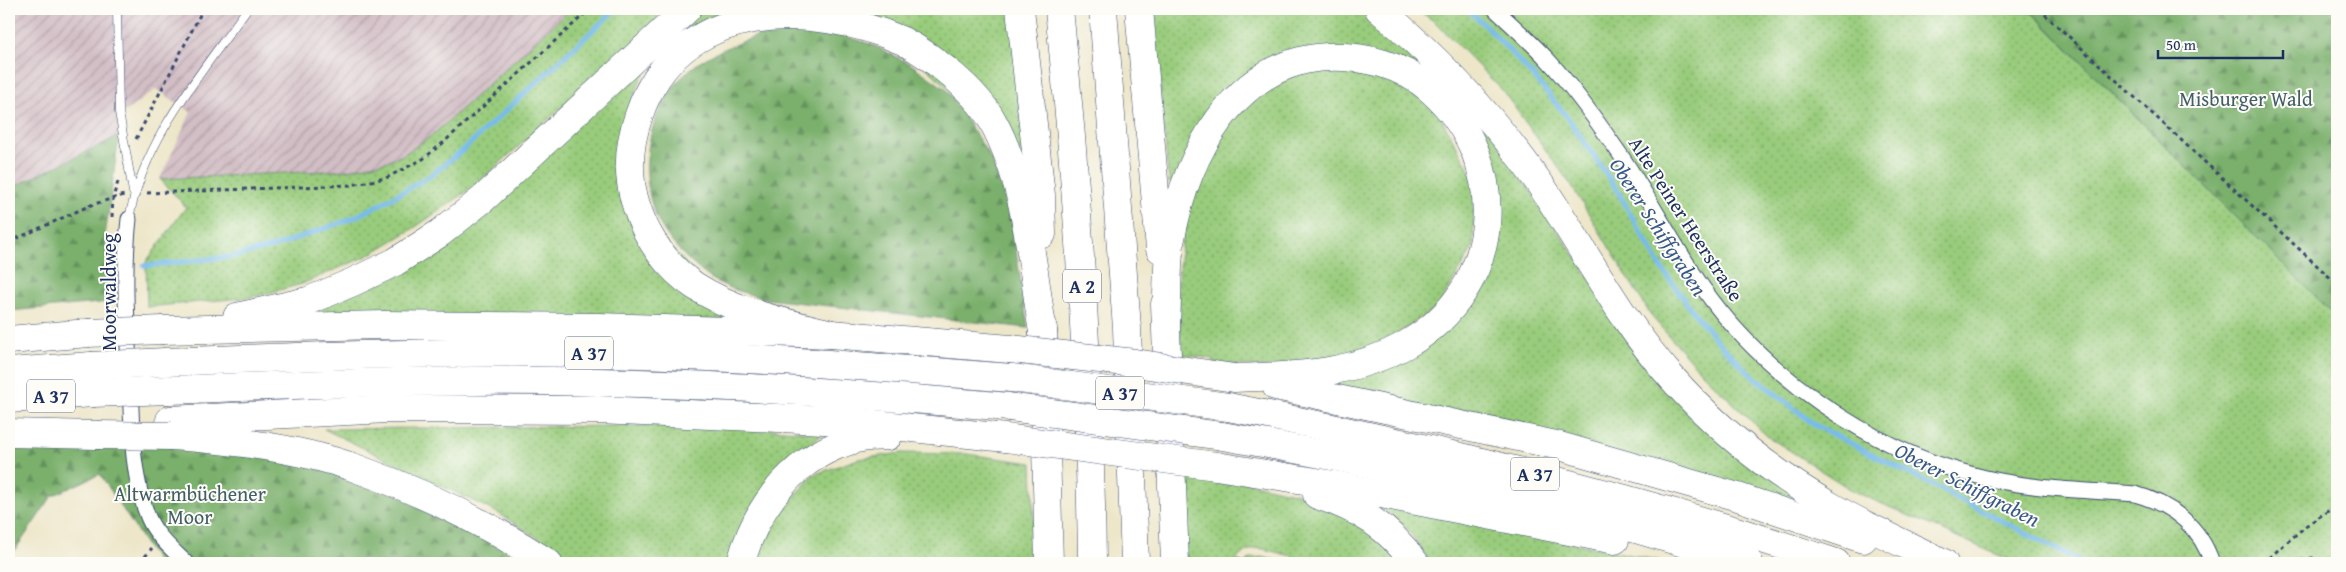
<svg xmlns="http://www.w3.org/2000/svg" width="2346" height="572" font-family="'Gentium Book Plus',serif">
<style>
.industrial{fill:url(#industrial-furrows)}
.grass{fill:url(#grass-dots);stroke:#5a7e6d}
.forest{fill:url(#forest-firs);stroke:#4a7065}
.lines{fill:none;stroke-linecap:round;stroke-linejoin:round}
.stream{stroke:#77bbed;stroke-width:5}
.service-casing{stroke:#3a4a6e;stroke-width:9}
.minor-casing{stroke:#3a4a6e;stroke-width:17}
.motorway-casing{stroke:#3a4a6e;stroke-width:29}
.path{stroke:#3a4a6e;stroke-width:3;stroke-dasharray:4 4;stroke-linecap:butt}
.service{stroke:#fff;stroke-width:8}
.minor{stroke:#fff;stroke-width:15}
.motorway{stroke:#fff;stroke-width:28}
.motorway-bridge-casing{stroke:#3a4a6e;stroke-width:29;stroke-linecap:butt}
.motorway-bridge{stroke:#fff;stroke-width:28}
.labels{text-anchor:middle;stroke-width:4;stroke-linejoin:round;paint-order:stroke}
.shield{fill:#fdfcf7;stroke:#5f6c8c;stroke-width:1}
.shield-label{font-size:19px;font-weight:bold;fill:#1b2f5e}
.park-label{font-size:20px;fill:#415e67;stroke:#fdfcf7}
.street-label{font-size:20px;fill:#1b2f5e;stroke:#fdfcf7}
.water-label{font-size:21px;font-style:italic;fill:#375989;stroke:#fdfcf7}
</style>
<defs>
<pattern id="industrial-furrows" width="10" height="10" patternUnits="userSpaceOnUse" patternTransform="scale(1.25)"><rect width="10" height="10" fill="#d2bec5"/><path d="M-1 1l2-2M0 10L10 0M9 11l2-2" fill="none" stroke="#aa9ba3"/></pattern>
<pattern id="grass-dots" width="8" height="8" patternUnits="userSpaceOnUse" patternTransform="scale(1.25)"><rect width="8" height="8" fill="#99cc7c"/><path d="M2 2h.1M6 6h.1" fill="none" stroke="#7ca669" stroke-width="1.8" stroke-linecap="round"/></pattern>
<pattern id="forest-firs" width="22" height="20" patternUnits="userSpaceOnUse" patternTransform="scale(1.25)"><rect width="22" height="20" fill="#7ab06c"/><path d="M5 1l3.5 6h-7zM16 11l3.5 6h-7z" fill="#63905c"/></pattern>
</defs>
<rect width="100%" height="100%" fill="#fdfcf7"/>
<filter id="ink" filterUnits="userSpaceOnUse"><feTurbulence type="fractalNoise" baseFrequency=".02" numOctaves="2"/><feDisplacementMap in="SourceGraphic" scale="10" xChannelSelector="R" yChannelSelector="G"/><feConvolveMatrix kernelMatrix="1 2 1 2 8 2 1 2 1" color-interpolation-filters="sRGB"/></filter>
<filter id="wash" filterUnits="userSpaceOnUse"><feTurbulence type="fractalNoise" baseFrequency=".0096" numOctaves="4" result="noise"/><feDisplacementMap in="SourceGraphic" scale="20" xChannelSelector="R" yChannelSelector="G"/><feGaussianBlur stdDeviation="1.12" result="paint"/><feColorMatrix in="noise" values="0 0 0 0 0 0 0 0 0 0 0 0 0 0 0 0 0 1.4 0 .05"/><feComposite in="paint" operator="in"/></filter>
<g filter="url(#wash)">
<rect width="100%" height="100%" fill="#ede6c9"/>
<polygon class="industrial" points="9,9 571,9 433,135 403,155 385,162 347,170 160,179 191,112 156,89 126,111 119,112 119,136 9,189"/>
<g class="grass">
<polygon points="571,9 672,9 472,188 414,228 367,256 302,284 253,297 147,307 146,262 186,207 160,179 347,170 385,162 403,155 433,135"/>
<polygon points="699,9 735,9 711,17 682,35 642,77 632,101 621,193 738,320 279,322 371,282"/>
<polygon points="850,9 1012,9 1024,149 1019,153 869,15"/>
<polygon points="1152,9 1365,9 1411,50 1485,123 1593,283 1831,517 1334,385 1426,339 1496,217 1434,81 1291,56 1174,180 1169,183"/>
<polygon points="1417,9 1975,9 2032,13 2337,318 2337,563 2016,563 1853,491 1767,436 1700,371 1652,317 1571,185 1502,90 1435,22"/>
<polygon points="1339,66 1397,80 1434,105 1475,180 1473,247 1439,306 1379,346 1283,369 1213,363 1213,359 1181,354 1178,282 1184,218 1219,131 1281,78"/>
<polygon points="716,425 824,433 785,464 734,563 577,563 498,513 324,429"/>
<polygon points="902,453 967,454 1032,463 1035,563 755,563 757,553 774,519 813,475 858,459"/>
<path d="M1182 478 1230 485 1232 479 1316 498 1347 509 1407 563H1320L1259 548C1248 549 1240 554 1234 563H1184Z"/>
<path d="M1376 505 1407 509 1671 563H1429C1416 537 1400 520 1376 505Z"/>
<polygon points="1262,557 1290,563 1244,563 1252,558"/>
</g>
<g class="forest">
<polygon points="1975,9 2337,9 2337,318 2033,13"/>
<path d="M772 31 839 34 873 45 912 65 947 90 992 160 1011 219 1028 328 767 299C744 293 720 287 701 271 684 257 665 237 656 216 637 170 648 110 684 75 707 52 742 42 772 31Z"/>
<polygon points="119,136 105,236 110,302 9,311 9,189"/>
<polygon points="171,444 281,459 353,478 431,507 529,563 158,563 100,474 52,496 9,559 9,447"/>
</g>
<g class="lines">
<g class="stream">
<polyline points="1467,9 1489,29 1535,78 1568,118 1617,190 1660,266 1694,313 1721,345 1749,373 1815,425 2084,563"/>
<polyline points="144,266 236,256 276,246 351,219 383,203 430,176 462,151 616,9"/>
</g>
</g>
</g>
<g filter="url(#ink)">
<g class="lines">
<g class="service-casing">
<g id="service">
<polyline points="117,9 119,112 133,192"/>
<path d="M129 219C144 138 201 74 247 9"/>
<polyline points="1238,563 1238,561"/>
</g>
</g>
<g class="minor-casing">
<g id="minor">
<path d="M1495 9C1512 25 1531 42 1547 59 1572 86 1594 117 1615 147 1647 192 1671 242 1703 288 1763 374 1869 448 1970 474 2024 489 2080 490 2135 494 2171 504 2200 526 2212 563"/>
<path d="M129 219C123 273 127 327 130 382 132 427 131 474 148 517 156 536 172 549 186 563"/>
</g>
</g>
<g class="motorway-casing">
<g id="motorway">
<polyline points="1020,9 1041,195 1042,234"/>
<path d="M1059 9C1078 193 1090 378 1092 563"/>
<polyline points="1103,9 1127,328 1135,563"/>
<polyline points="1139,9 1160,249"/>
<path d="M1379 9C1441 61 1494 118 1540 184 1584 248 1619 319 1672 378 1717 429 1773 473 1832 507 1868 528 1907 545 1944 563"/>
<polyline points="1165,304 1175,563"/>
<polyline points="237,317 308,301 353,282 395,262 440,233 483,199 687,9"/>
<path d="M1166 323C1168 295 1166 265 1171 238 1186 157 1233 62 1327 57 1364 55 1403 65 1431 90 1513 163 1504 289 1407 344 1353 375 1294 376 1234 378"/>
<polyline points="1043,329 1049,563"/>
<polyline points="163,330 384,325 599,327 831,334 1010,349"/>
<path d="M831 334C785 322 737 313 695 286 668 268 647 239 637 208 626 176 628 146 639 115 677 0 810 0 903 41 933 57 975 90 992 120 1027 183 1031 261 1043 332"/>
<polyline points="9,340 88,333"/>
<path d="M165 362C310 356 455 351 600 353 737 356 875 367 1012 378"/>
<polyline points="9,372 91,366"/>
<polyline points="1276,386 1556,445 1738,497 1863,539"/>
<path d="M168 390C312 384 455 378 599 382 736 385 873 395 1009 407"/>
<polyline points="9,399 93,393"/>
<path d="M1228 407C1434 447 1637 496 1836 563"/>
<polyline points="170,420 388,409 598,410 846,421 1006,438"/>
<polyline points="9,433 97,435"/>
<path d="M171 436C232 440 301 448 358 469 425 493 488 524 548 563"/>
<path d="M1222 436C1401 466 1576 508 1749 563"/>
<polyline points="1216,466 1335,485 1615,540"/>
<path d="M1317 495C1360 509 1388 526 1415 563"/>
<path d="M741 563C756 505 796 454 857 439 867 436 878 437 888 436"/>
</g>
</g>
<g class="path">
<polyline points="2039,9 2337,284"/>
<polyline points="136,139 203,9"/>
<polyline points="147,193 351,185 386,178 423,159 443,143 590,9"/>
<polyline points="112,217 113,197 118,182"/>
<polyline points="9,242 91,205 124,195"/>
<polyline points="140,563 152,548"/>
<polyline points="2263,563 2307,525 2337,505"/>
<polyline points="2278,563 2314,558 2322,563"/>
</g>
<use href="#service" class="service"/>
<use href="#minor" class="minor"/>
<use href="#motorway" class="motorway"/>
<g class="motorway-bridge-casing">
<g id="motorway-bridge">
<polyline points="88,333 163,330"/>
<polyline points="1010,349 1135,363 1234,378"/>
<polyline points="91,366 165,362"/>
<polyline points="1012,378 1228,407"/>
<polyline points="93,393 168,390"/>
<polyline points="1009,407 1222,436"/>
<polyline points="97,435 171,436"/>
<polyline points="1006,438 1216,466"/>
</g>
</g>
<use href="#motorway-bridge" class="motorway-bridge"/>
</g>
</g>
<g class="labels">
<g class="shield">
<rect x="1063" y="269.5" width="38" height="33" rx="4"/>
<rect x="565" y="336.5" width="48" height="33" rx="4"/>
<rect x="1096" y="376.5" width="48" height="33" rx="4"/>
<rect x="27" y="379.5" width="48" height="33" rx="4"/>
<rect x="1511" y="457.5" width="48" height="33" rx="4"/>
</g>
<g class="shield-label">
<text x="1082" y="293">A 2</text>
<text x="589" y="360">A 37</text>
<text x="1120" y="400">A 37</text>
<text x="51" y="403">A 37</text>
<text x="1535" y="481">A 37</text>
</g>
<g class="park-label">
<text x="2246" y="106">Misburger Wald</text>
<text x="190" y="501">Altwarmbüchener<tspan x="190" dy="23">Moor</tspan></text>
</g>
<g class="street-label">
<text transform="translate(1686 219) rotate(57)" y="7">Alte Peiner Heerstraße</text>
<text transform="translate(109 292) rotate(-90)" y="7">Moorwaldweg</text>
</g>
<g class="water-label">
<text transform="translate(1658 227) rotate(57)" y="7">Oberer Schiffgraben</text>
<text transform="translate(1967 485) rotate(27)" y="7">Oberer Schiffgraben</text>
</g>
</g>
<rect width="2346" height="572" fill="none" stroke="#fdfcf7" stroke-width="30"/>
<path d="M2158 50v8h125v-8" fill="none" stroke="#1b2f5e" stroke-width="2.5"/>
<text x="2166" y="50" font-size="15" fill="#1b2f5e" stroke="#fdfcf7" stroke-width="4" paint-order="stroke">50 m</text>
</svg>
